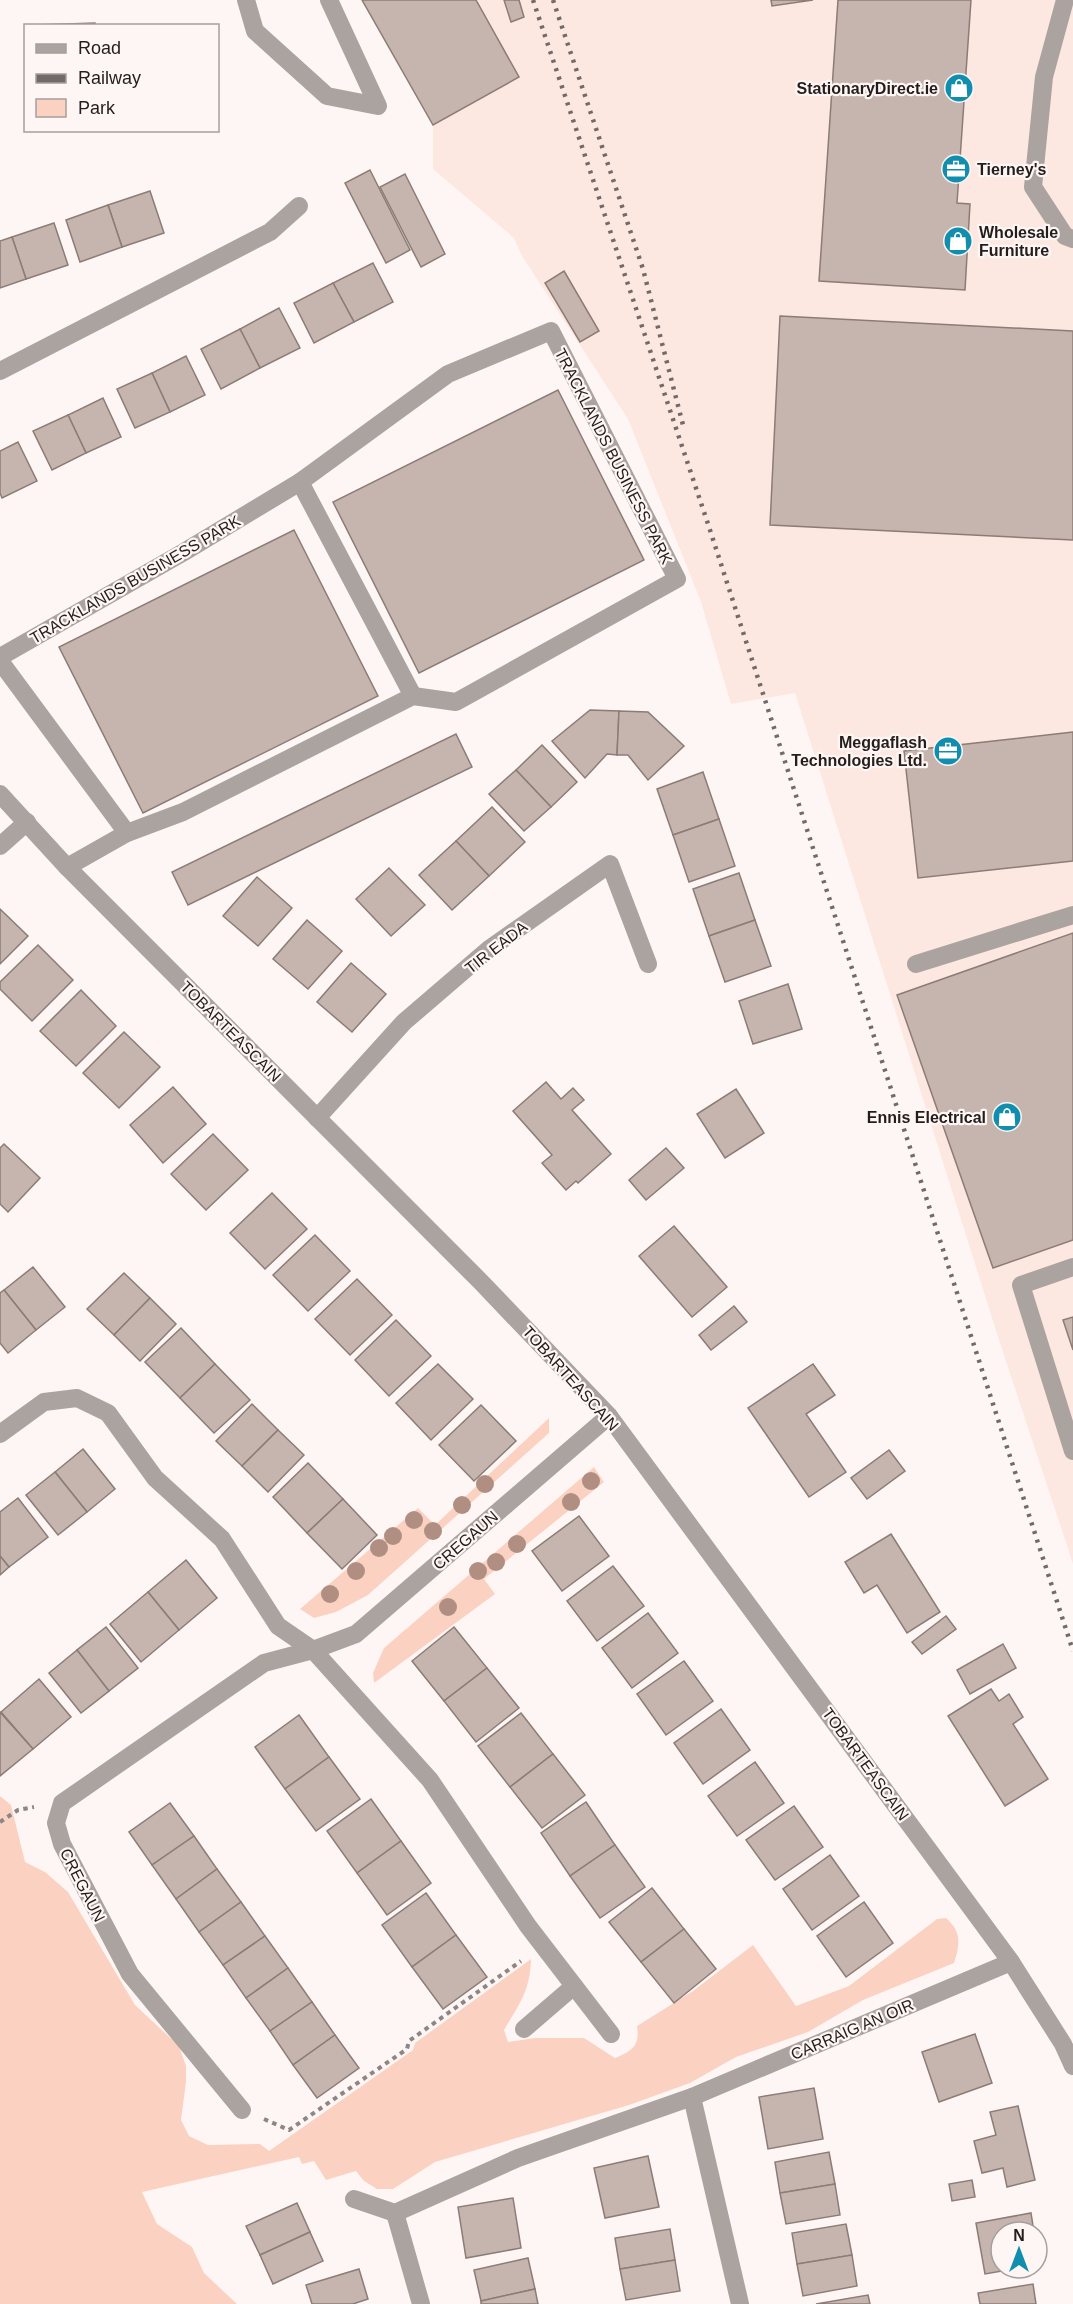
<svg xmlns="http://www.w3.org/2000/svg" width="1073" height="2304" font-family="Helvetica,sans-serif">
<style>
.built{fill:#fce8e0}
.green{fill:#fbd2c2}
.building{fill:#c5b5ae;stroke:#8c7c76;stroke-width:1.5}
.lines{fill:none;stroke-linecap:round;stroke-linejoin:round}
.path{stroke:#8d8684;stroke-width:4;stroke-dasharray:4.5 4.5;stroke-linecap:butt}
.minor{stroke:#aba3a0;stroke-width:18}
.rail{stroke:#716a68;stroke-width:4.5;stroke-dasharray:3 6;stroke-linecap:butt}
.tree{fill:#b08f82}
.labels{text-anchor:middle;stroke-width:4.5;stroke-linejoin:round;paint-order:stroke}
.poi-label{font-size:16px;font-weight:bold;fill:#231d1b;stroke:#fef6f4;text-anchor:end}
.street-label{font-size:16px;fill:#231d1b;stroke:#fef6f4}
</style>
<rect width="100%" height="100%" fill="#fef6f4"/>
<polygon class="built" points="476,0 1073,0 1073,1564 999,1340 795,693 731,704 701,602 628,419 522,256 514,238 433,169 433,125 519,77"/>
<g class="green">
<polygon points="549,1418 549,1433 368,1595 336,1612 314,1618 300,1609 418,1508 435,1525"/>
<polygon points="594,1467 604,1482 484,1579 495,1594 374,1683 373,1673 384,1648"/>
<path d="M0 1796 11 1805 25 1862 45 1872 68 1892 135 2005 179 2046 186 2066V2082L181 2120 189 2136 208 2145 260 2144 269 2151 413 2050 415 2043 531 1959C530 1991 520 2003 504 2030L508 2042 535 2038H584L615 2058C632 2051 640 2046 637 2026L693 1991 753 1945 796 2006 849 1986 937 1919 946 1918C962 1932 960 1944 954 1963L863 2000 808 2032 736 2057 690 2083 629 2105 435 2162 393 2189H377L364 2181 356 2171 326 2180 314 2161 302 2164 299 2157 142 2192 157 2224 192 2247 204 2273 237 2304H0Z"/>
</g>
<g class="building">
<polygon points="362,0 476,0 519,77 433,125"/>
<polygon points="504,0 519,0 524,17 511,22"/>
<polygon points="771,0 813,0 772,6"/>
<polygon points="838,0 971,0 957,203 970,204 965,290 819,281"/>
<polygon points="95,23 96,26 36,26 36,25"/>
<polygon points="370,170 410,250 386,263 345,183"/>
<polygon points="405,174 445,254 421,267 380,187"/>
<polygon points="150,191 164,233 122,247 108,205"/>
<polygon points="108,205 122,247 80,262 66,220"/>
<polygon points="54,223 68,265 26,279 12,237"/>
<polygon points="12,237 26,279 0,288 0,241"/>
<polygon points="373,263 393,302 354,322 333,283"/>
<polygon points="564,271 599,331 580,342 545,283"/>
<polygon points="333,283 354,322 314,343 294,303"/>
<polygon points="279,308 300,348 260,368 240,329"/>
<polygon points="780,316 1073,331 1073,540 770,525"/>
<polygon points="240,329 260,368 221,389 201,349"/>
<polygon points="186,356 205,395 170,412 152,373"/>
<polygon points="152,373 170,412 135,428 117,389"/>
<polygon points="558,390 644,560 419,673 333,502"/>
<polygon points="103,398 121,437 86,453 68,415"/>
<polygon points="68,415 86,453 52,470 33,431"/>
<polygon points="18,442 37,481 2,498 0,493 0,451"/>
<polygon points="294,530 378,696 143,813 59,647"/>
<polygon points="590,710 619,711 617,755 607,754 585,778 552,741"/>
<polygon points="619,711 648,712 684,746 648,780 628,755 617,755"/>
<polygon points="1073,732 1073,861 918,878 904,751"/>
<polygon points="456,734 472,767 188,905 172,872"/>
<polygon points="542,745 577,782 551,807 516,770"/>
<polygon points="516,770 551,807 524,831 489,794"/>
<polygon points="703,772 719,819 673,835 657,789"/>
<polygon points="492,807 525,842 489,876 456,841"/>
<polygon points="719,819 735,866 689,882 673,835"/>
<polygon points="456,841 489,876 452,910 419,875"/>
<polygon points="389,868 425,905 391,936 356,899"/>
<polygon points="739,873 755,920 709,936 693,889"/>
<polygon points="257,877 292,908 258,946 223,916"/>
<polygon points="0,909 28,936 0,964"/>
<polygon points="307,920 342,951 308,989 273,959"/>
<polygon points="755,920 771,966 725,982 709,936"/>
<polygon points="1073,933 1073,1240 993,1268 897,995"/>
<polygon points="38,945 73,980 32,1021 0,989 0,982"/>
<polygon points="351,963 386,994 352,1032 317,1002"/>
<polygon points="788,984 802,1029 753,1044 739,1001"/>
<polygon points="81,990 116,1026 76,1066 40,1031"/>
<polygon points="124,1032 160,1067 119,1108 83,1073"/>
<polygon points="546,1082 561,1099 573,1088 584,1100 572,1110 611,1154 578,1183 576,1181 566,1190 542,1163 552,1155 513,1111"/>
<polygon points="173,1087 206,1124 163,1163 130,1125"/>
<polygon points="736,1089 764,1133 725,1158 697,1114"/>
<polygon points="213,1134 248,1170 206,1210 171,1174"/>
<polygon points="4,1144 40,1178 8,1212 0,1204 0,1148"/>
<polygon points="666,1148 684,1168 646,1200 629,1180"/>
<polygon points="272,1193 307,1229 265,1269 230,1233"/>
<polygon points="674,1226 727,1287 692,1317 639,1256"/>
<polygon points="315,1235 350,1271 308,1311 273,1275"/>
<polygon points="33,1267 65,1307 36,1330 4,1290"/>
<polygon points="124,1273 150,1298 114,1335 87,1309"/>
<polygon points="357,1279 392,1315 350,1355 315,1319"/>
<polygon points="4,1290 36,1330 8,1353 0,1343 0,1293"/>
<polygon points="150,1298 176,1324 140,1361 114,1335"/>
<polygon points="734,1306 747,1322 711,1350 699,1335"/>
<polygon points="1073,1317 1073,1350 1063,1320"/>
<polygon points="396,1320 431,1356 389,1396 355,1360"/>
<polygon points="181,1328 215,1364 180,1398 145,1362"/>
<polygon points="215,1364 250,1400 214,1433 180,1398"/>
<polygon points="438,1364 473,1399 431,1440 396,1403"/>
<polygon points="813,1364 835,1395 806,1414 846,1472 809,1497 748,1408"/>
<polygon points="252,1404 278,1430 242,1466 216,1441"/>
<polygon points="481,1405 516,1441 474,1481 439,1445"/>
<polygon points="278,1430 304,1455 268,1492 242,1466"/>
<polygon points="83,1449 115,1489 87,1512 55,1472"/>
<polygon points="889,1450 905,1471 867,1499 851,1478"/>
<polygon points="308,1463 343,1499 307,1533 273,1497"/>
<polygon points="55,1472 87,1512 58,1535 26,1495"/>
<polygon points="18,1498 48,1537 9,1567 0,1556 0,1512"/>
<polygon points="343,1499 377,1535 342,1569 307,1533"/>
<polygon points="579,1516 609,1556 562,1591 532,1551"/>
<polygon points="891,1534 940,1612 907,1633 877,1585 864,1593 845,1562"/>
<polygon points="0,1556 9,1567 0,1575"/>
<polygon points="186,1560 217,1598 179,1630 148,1592"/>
<polygon points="613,1566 644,1606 597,1641 567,1601"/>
<polygon points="148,1592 179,1630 141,1662 110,1624"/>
<polygon points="648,1613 678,1653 632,1688 602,1648"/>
<polygon points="946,1616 956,1629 922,1654 912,1642"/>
<polygon points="106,1627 138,1668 109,1691 77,1650"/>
<polygon points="454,1627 487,1668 444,1701 412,1661"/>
<polygon points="1003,1644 1016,1668 970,1694 957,1670"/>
<polygon points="77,1650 109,1691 81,1713 49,1673"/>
<polygon points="684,1661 713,1701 666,1735 637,1694"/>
<polygon points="487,1668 519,1708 476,1742 444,1701"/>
<polygon points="39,1679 71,1717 33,1749 1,1712"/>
<polygon points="991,1689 999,1701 1009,1694 1023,1717 1013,1724 1048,1779 1005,1806 948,1716"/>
<polygon points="721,1709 750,1750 703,1784 674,1743"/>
<polygon points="0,1712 33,1749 0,1776"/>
<polygon points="521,1713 553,1754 510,1787 478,1746"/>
<polygon points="299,1715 329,1757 285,1789 255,1747"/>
<polygon points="553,1754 585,1795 542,1828 510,1787"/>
<polygon points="329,1757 360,1799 316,1831 285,1789"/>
<polygon points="755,1762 784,1803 737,1836 708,1796"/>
<polygon points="371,1799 401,1841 357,1873 327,1831"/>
<polygon points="586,1802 615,1845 570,1876 541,1833"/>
<polygon points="170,1803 194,1836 152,1865 129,1832"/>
<polygon points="794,1806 823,1847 775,1880 746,1840"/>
<polygon points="194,1836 217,1869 176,1899 152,1865"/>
<polygon points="401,1841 431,1883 387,1915 357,1873"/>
<polygon points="615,1845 645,1887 600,1918 570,1876"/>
<polygon points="830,1855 859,1896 812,1930 783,1889"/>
<polygon points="217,1869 241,1902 199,1932 176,1899"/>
<polygon points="652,1888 684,1929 641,1962 609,1922"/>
<polygon points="426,1893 456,1935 412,1967 382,1925"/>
<polygon points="241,1902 265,1936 223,1965 199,1932"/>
<polygon points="864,1902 893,1943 846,1977 817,1936"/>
<polygon points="684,1929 716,1969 674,2003 641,1962"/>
<polygon points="456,1935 487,1977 443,2009 412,1967"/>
<polygon points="265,1936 288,1968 246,1998 223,1965"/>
<polygon points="288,1968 312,2002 270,2031 246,1998"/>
<polygon points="312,2002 335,2035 293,2065 270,2031"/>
<polygon points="975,2034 992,2083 939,2102 922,2052"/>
<polygon points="335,2035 359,2068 317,2098 293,2065"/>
<polygon points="814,2088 823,2139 768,2149 759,2097"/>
<polygon points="1018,2106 1035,2180 1007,2187 1003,2168 982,2173 974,2141 996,2135 990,2112"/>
<polygon points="829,2152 835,2184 780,2193 775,2162"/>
<polygon points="648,2156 659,2207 605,2218 594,2168"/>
<polygon points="972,2180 975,2197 952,2201 949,2184"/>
<polygon points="835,2184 840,2215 786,2224 780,2193"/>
<polygon points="513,2198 521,2248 466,2258 458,2207"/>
<polygon points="297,2203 310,2232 260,2255 246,2226"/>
<polygon points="1031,2213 1034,2232 1001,2232 1001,2268 1020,2268 985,2274 976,2223"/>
<polygon points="846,2224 852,2255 797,2264 792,2233"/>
<polygon points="670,2229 675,2260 620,2269 615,2238"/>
<polygon points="310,2232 323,2261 273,2284 260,2255"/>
<polygon points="852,2255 857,2286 803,2296 797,2264"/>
<polygon points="528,2258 535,2289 481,2301 474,2270"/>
<polygon points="675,2260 680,2291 626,2300 620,2269"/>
<polygon points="359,2269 368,2299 353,2304 312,2304 306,2285"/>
<polygon points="1033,2284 1036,2304 980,2304 978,2293"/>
<polygon points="535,2289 538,2304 481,2304 481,2301"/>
<polygon points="868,2295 870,2304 816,2304"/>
</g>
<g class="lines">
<g class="path">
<polyline points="0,1822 18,1810 34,1807"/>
<polyline points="264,2119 289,2130 407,2049 409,2041 521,1961"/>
</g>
<g class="minor">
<polyline points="246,0 255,31 327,96 378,106 329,0"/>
<polyline points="1065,0 1044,77 1033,187 1065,236 1073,239"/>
<polyline points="0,371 270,232 299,206"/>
<polyline points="300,482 413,696"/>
<polyline points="0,657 184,552 300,482 448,374 551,331 677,579 456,702 413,696 183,812 127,833 67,867"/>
<polyline points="0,661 127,833"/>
<polyline points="0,794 67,867 481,1282 609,1416 1011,1962 1063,2044 1073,2066"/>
<polyline points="0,846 27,822"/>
<polyline points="916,964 1073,915"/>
<polyline points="317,1118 404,1022 489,949 610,864 648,964"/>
<polyline points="1073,1267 1021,1285 1073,1451"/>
<polyline points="0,1434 44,1402 77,1398 108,1413 155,1478 222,1539 278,1626 313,1650 356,1634 609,1416"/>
<polyline points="524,2029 574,1986"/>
<polyline points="692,2097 740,2304"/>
<polyline points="242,2110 130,1974 62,1844 56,1823 62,1803 264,1663 313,1650 430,1780 528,1926 611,2034"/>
<polyline points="354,2199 395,2213 518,2158 692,2097 1011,1962"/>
<polyline points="395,2213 421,2304"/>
</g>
<g class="rail">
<polyline points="533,0 709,527 1073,1651"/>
<polyline points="553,0 643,269 683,425"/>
</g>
</g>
<g class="tree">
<circle cx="591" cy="1481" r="9"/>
<circle cx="485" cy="1484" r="9"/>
<circle cx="571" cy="1502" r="9"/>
<circle cx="462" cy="1505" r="9"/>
<circle cx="414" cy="1520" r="9"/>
<circle cx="433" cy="1531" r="9"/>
<circle cx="393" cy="1536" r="9"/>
<circle cx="517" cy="1544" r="9"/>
<circle cx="379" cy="1548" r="9"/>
<circle cx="496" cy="1562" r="9"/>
<circle cx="356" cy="1571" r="9"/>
<circle cx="478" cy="1571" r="9"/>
<circle cx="330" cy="1594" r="9"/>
<circle cx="448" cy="1607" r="9"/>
</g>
<defs>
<g id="shop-disc" transform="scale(1.5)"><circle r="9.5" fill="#118eae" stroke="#fef6f4"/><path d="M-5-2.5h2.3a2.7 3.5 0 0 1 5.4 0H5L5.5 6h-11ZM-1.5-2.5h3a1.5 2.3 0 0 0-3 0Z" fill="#fff"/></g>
<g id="office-disc" transform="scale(1.5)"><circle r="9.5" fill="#118eae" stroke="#fef6f4"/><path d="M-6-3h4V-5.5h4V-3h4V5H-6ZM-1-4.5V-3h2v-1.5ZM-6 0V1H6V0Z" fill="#fff"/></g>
</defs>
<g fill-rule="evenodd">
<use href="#shop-disc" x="959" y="88"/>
<use href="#office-disc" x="956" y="169"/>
<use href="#shop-disc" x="958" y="241"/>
<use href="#office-disc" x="948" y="751"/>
<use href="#shop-disc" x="1007" y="1117"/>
</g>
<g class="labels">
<g class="poi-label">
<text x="938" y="94">StationaryDirect.ie</text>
<text x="977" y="175" text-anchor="start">Tierney's</text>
<text x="979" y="238" text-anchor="start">Wholesale<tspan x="979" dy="18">Furniture</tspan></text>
<text x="927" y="748">Meggaflash<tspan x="927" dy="18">Technologies Ltd.</tspan></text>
<text x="986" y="1123">Ennis Electrical</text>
</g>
<g class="street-label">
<text transform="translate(614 456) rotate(63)" y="6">TRACKLANDS BUSINESS PARK</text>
<text transform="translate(135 579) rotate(-30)" y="6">TRACKLANDS BUSINESS PARK</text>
<text transform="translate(496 947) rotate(-38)" y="6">TIR EADA</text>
<text transform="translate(231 1031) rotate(45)" y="6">TOBARTEASCAIN</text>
<text transform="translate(571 1378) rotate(48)" y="6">TOBARTEASCAIN</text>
<text transform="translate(465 1540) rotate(-41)" y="6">CREGAUN</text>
<text transform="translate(866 1764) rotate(54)" y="6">TOBARTEASCAIN</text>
<text transform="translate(83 1885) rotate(63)" y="6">CREGAUN</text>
<text transform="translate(852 2029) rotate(-23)" y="6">CARRAIG AN OIR</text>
</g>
</g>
<rect x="24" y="24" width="195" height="108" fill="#fef6f4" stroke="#a69f9d" stroke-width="1.5"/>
<rect x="36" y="44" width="30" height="9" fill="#aba3a0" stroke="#a69f9d" stroke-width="1.5"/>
<text x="78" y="54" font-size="18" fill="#231d1b">Road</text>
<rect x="36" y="74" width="30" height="9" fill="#716a68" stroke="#a69f9d" stroke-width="1.5"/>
<text x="78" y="84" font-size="18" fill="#231d1b">Railway</text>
<rect x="36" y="99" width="30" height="18" fill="#fbd2c2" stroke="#a69f9d" stroke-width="1.5"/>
<text x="78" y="114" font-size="18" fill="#231d1b">Park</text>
<g transform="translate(1019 2250)"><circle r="28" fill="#fef6f4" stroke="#a69f9d" stroke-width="1.5"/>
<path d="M0-4.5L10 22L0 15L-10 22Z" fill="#118eae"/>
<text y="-9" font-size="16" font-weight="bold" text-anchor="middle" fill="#231d1b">N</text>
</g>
</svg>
